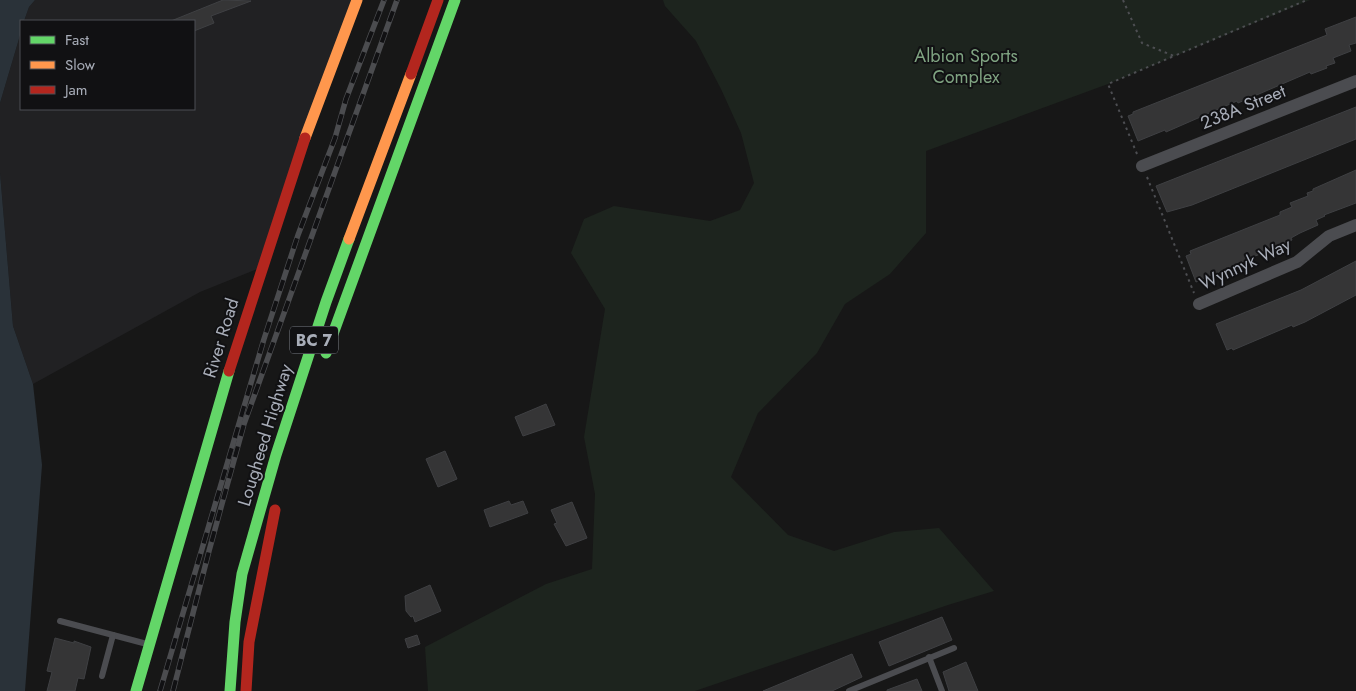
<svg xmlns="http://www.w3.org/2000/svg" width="1356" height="691" font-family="Jost,sans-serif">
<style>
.built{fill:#212123}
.green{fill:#1d241e}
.water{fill:#2a3239}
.building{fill:#353536;stroke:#3f4043}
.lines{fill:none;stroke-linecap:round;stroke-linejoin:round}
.path{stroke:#4d4e52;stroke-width:2;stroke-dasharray:2.5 4;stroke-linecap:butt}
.lane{stroke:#4b4c50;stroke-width:6}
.street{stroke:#4b4c50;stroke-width:12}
.fast{stroke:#63d668;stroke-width:11}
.slow{stroke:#ff974d;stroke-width:11}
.jam{stroke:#b3261e;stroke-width:11}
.rail-casing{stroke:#4b4c4f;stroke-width:5.5}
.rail{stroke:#111113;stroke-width:4;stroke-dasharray:11;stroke-linecap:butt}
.labels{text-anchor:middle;stroke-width:4;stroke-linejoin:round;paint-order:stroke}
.shield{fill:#111113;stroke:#7b7e86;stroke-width:1}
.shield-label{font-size:16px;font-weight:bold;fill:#a8adb8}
.park-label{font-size:18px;fill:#7fa381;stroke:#111113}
.street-label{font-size:18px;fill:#a8adb8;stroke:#111113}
</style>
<rect width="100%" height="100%" fill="#171717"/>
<polygon class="built" points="35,0 357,0 262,267 200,292 33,384 13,326 0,173 0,103 21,32 21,109 194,109 194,21 24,21 29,7"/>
<polygon class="green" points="663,0 1310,0 1108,84 926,151 926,233 890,274 845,304 817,353 758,413 731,477 788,535 834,551 894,532 939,528 994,591 948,605 695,691 428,691 425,647 546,584 592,569 595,494 584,437 605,309 571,253 584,219 614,206 710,221 740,210 754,183 741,133 721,89 696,41 665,6"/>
<g class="water">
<polygon points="0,0 35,0 29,7 24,21 21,21 21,32 0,103"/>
<polygon points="0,173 13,326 33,384 42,465 25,691 0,691"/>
</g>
<g class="building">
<polygon points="223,0 251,1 211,16 214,23 194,31 194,21 171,21"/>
<polygon points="1356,17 1356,43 1349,45 1351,51 1333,58 1335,63 1326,66 1327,68 1311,74 1310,72 1238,103 1237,101 1166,132 1165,130 1138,141 1128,116 1133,114 1133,112 1327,35 1325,29"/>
<polygon points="1356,107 1356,139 1192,205 1167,212 1156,186"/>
<polygon points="1356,170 1356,203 1324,215 1325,216 1316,220 1318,225 1300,233 1291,238 1292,240 1196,282 1186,256 1191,254 1190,251 1280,215 1280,212 1292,207 1290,203 1308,196 1307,193 1313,191 1313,189"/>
<polygon points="1356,261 1356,295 1305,322 1293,327 1292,325 1233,350 1232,348 1227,350 1216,324 1301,290"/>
<polygon points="546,404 555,425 523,436 515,417"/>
<polygon points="445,451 457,479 438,487 426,459"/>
<polygon points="509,501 511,505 523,501 528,513 490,527 484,510"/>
<polygon points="572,502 587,538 566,546 554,524 557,523 551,510"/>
<polygon points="430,585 441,611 415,622 413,616 411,617 406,611 405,596"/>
<polygon points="942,617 952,640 889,666 879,642"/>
<polygon points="417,635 420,644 408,648 405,639"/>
<polygon points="55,638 74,643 74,641 91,647 84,679 78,678 75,691 47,691 52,672 47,671"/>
<polygon points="852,654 862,677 832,691 763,691"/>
<polygon points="966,662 978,691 949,691 943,672"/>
<polygon points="917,679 922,691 887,691 887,690"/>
</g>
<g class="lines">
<g class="path">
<polyline points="1123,0 1142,43 1174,56 1307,0"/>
<polyline points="1137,154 1108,84 1174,56"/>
<polyline points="1147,177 1194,293"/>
</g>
<g class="lane">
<polyline points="60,621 147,644"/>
<polyline points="929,657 942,691"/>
<polyline points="102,676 113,635"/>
<polyline points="849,691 954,648"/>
</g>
<g class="street">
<polyline points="1142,166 1356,81"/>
<polyline points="1199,304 1297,262 1329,236 1356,225"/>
</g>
<g class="fast">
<polyline points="326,353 455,0"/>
<polyline points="136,691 229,371"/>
<polyline points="230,691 235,622 242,574 276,455 326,302 349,239"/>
</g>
<g class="slow">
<polyline points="305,138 357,0"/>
<polyline points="349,239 411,74"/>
</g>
<g class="jam">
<polyline points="411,74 438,0"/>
<polyline points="229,371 305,138"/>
<polyline points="246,691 249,642 275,510"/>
</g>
<g class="rail-casing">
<g id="rail">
<polyline points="160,691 264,339 298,235 335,138 346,99 384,0"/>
<polyline points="173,691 209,551 244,424 397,0"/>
</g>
</g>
<use href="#rail" class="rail"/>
</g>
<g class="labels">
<rect class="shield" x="290" y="326.5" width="48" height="27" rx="4"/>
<g class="shield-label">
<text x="314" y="346">BC 7</text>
</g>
<g class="park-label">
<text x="966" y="62">Albion Sports<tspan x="966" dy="21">Complex</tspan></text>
</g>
<g class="street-label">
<text transform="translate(1243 107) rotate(-22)" y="6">238A Street</text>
<text transform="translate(1245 264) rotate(-25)" y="6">Wynnyk Way</text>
<text transform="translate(221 338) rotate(-73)" y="6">River Road</text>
<text transform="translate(265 435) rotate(-73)" y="6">Lougheed Highway</text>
</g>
</g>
<rect x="20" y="20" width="175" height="90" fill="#111113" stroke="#4d4f55"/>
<rect x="30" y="36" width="25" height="8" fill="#63d668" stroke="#4d4f55"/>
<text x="65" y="45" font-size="15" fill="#a8adb8">Fast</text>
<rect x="30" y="61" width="25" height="8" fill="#ff974d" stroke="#4d4f55"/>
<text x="65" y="70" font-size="15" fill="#a8adb8">Slow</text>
<rect x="30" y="86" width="25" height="8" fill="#b3261e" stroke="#4d4f55"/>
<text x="65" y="95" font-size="15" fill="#a8adb8">Jam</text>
</svg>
